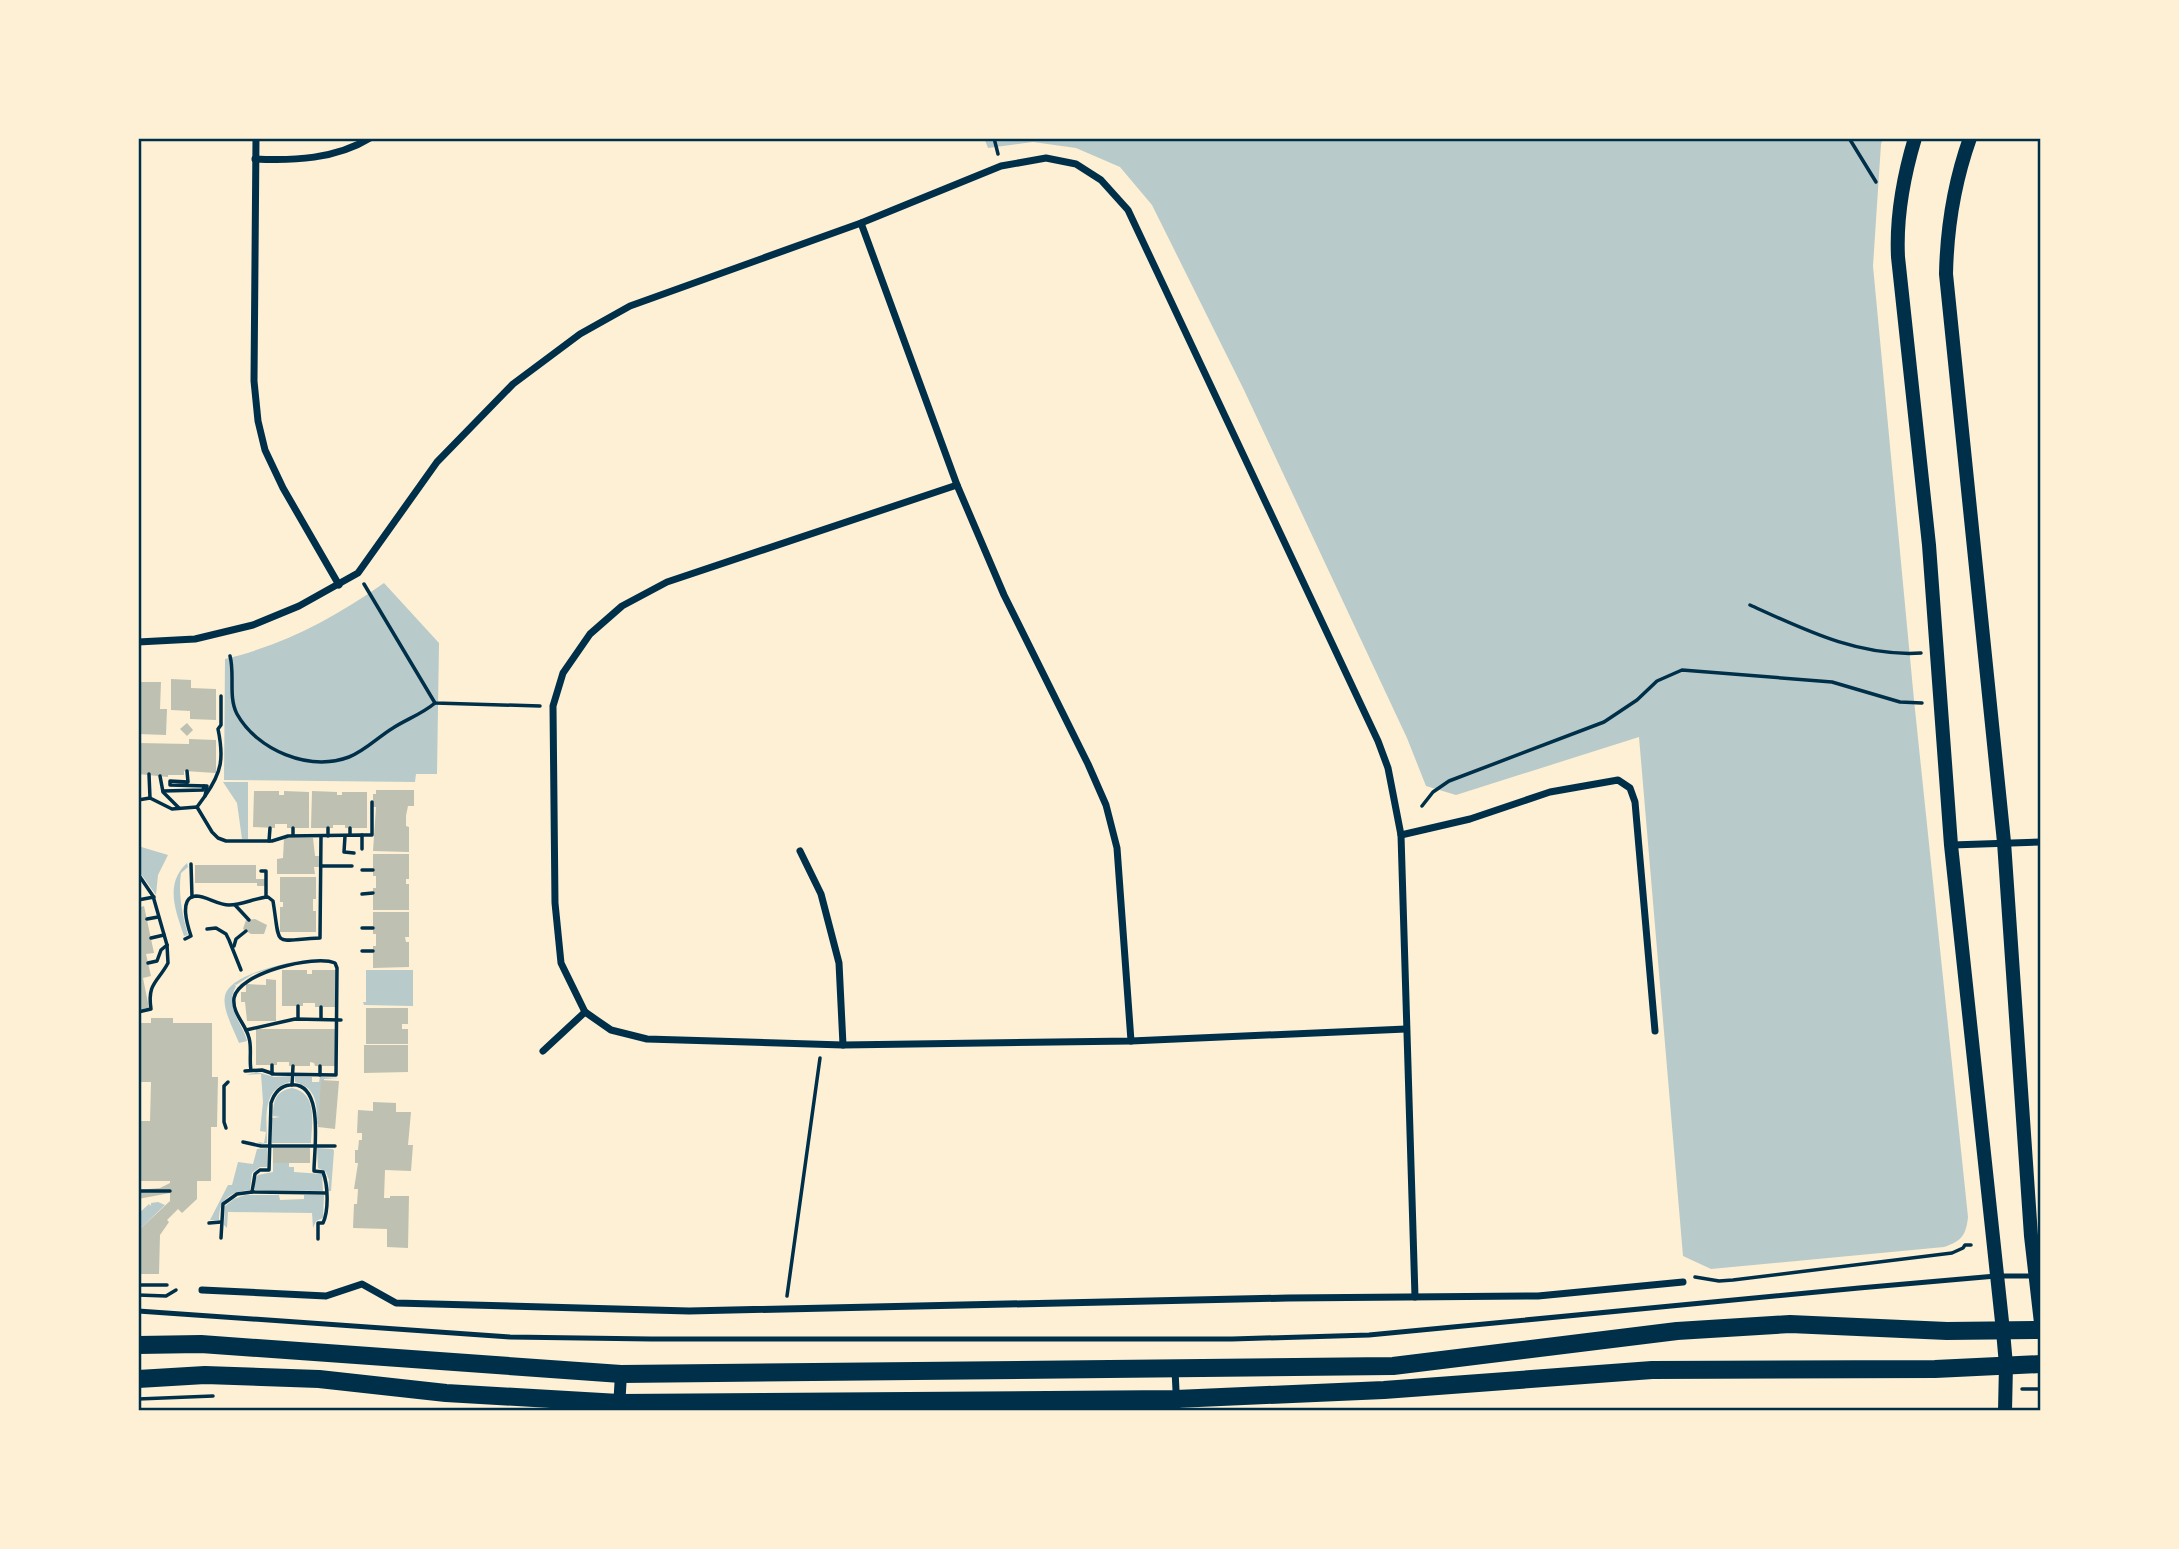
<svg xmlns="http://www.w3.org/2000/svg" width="2179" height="1549" font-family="'Work Sans',sans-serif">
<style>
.green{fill:#b9caca}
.building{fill:#bec0b2}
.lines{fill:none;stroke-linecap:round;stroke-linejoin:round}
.path{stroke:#003049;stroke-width:3.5}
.service{stroke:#003049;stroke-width:5}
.minor{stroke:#003049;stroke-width:7}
.tertiary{stroke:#003049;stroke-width:12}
.secondary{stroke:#003049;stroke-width:14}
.primary{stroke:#003049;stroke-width:18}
.neatline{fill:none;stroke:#003049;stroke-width:2.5}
</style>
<rect width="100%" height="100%" fill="#fdf0d5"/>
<g class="green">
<path d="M984 138H1883L1881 144 1873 266 1914 700 1968 1217C1966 1236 1961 1241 1944 1247L1711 1269 1683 1256 1639 737 1456 795 1426 786 1407 738 1244 390 1152 205 1120 167 1076 148 1033 142 988 148Z"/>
<path d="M384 583 439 643 437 774H416L415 782 224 780 225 659C284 645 334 618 384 583Z"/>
<polygon points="223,782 248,782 248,839 242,839 237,803"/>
<polygon points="138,846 168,855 158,875 156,895 138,870"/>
<path d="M187 863 188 867 181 873C178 892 182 914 188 935L184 936C176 911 164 884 187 863Z"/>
<path d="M297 961 253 974 236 985 234 984 236 986C224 1008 242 1021 247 1041L239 1043C234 1030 222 1009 225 996 229 975 280 965 297 961Z"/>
<polygon points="366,970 413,970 413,1006 364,1005 363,1002 366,1002"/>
<path d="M257 1072 274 1077 290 1076V1082C261 1089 267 1119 267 1143L260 1144 258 1142 264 1143 266 1132 260 1131 263 1102 261 1074 246 1075Z"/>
<path d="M295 1076 312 1077V1082H319L320 1077 339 1078 324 1079 320 1124H317C317 1104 317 1088 295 1082Z"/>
<path d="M292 1088C318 1093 312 1123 311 1143H272V1118L280 1117 273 1116C273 1102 275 1091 292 1088Z"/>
<path d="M267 1148V1167H260L252 1173 250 1190C230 1192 219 1199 219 1220H210L228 1185H232L238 1162 253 1164 257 1149Z"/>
<polygon points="317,1148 333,1149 334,1151 331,1191 328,1191 329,1180 326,1172 318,1168"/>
<polygon points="273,1160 289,1161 289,1167 294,1167 294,1172 322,1174 323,1191 255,1190 255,1180 258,1175 273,1172"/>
<polygon points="245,1195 279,1195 280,1200 304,1199 304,1195 324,1195 323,1218 316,1221 313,1228 312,1213 228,1212 227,1228 224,1225 225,1206 234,1199"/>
<polygon points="158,1202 165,1205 138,1231 138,1214 149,1204 151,1206 151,1203"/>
</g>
<g class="building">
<polygon points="171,679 191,680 191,688 216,689 216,720 190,719 190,711 171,710"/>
<polygon points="138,682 161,682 160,709 167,709 166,735 138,734"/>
<polygon points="187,723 193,730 187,736 180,729"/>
<polygon points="189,739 216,740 216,773 184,771 184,775 168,775 168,777 138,774 138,743 189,744"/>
<polygon points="376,790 414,790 414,806 408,806 406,816 406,826 409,827 409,852 373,851 376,807 373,807 373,794 376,794"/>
<polygon points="254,791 279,791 279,795 284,795 284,791 309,792 309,828 287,828 287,824 275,824 275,828 253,827"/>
<polygon points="312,791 337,792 337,795 342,795 342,792 367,792 367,828 345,828 345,825 333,825 333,828 311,828"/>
<polygon points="284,838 313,838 315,856 319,856 319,867 314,867 315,874 277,874 277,859 283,858"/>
<polygon points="373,854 409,854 409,879 406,879 406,884 409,884 409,910 373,910 373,888 376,888 376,876 373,876"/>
<polygon points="195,865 256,865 256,879 266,879 266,886 257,886 257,883 195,883"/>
<polygon points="280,877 316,877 316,899 313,899 313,911 316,911 316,932 280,932 280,907 283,907 283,902 280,902"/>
<polygon points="144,906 154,953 146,954 151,976 143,978 149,1008 138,1010 138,908"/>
<polygon points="373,912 409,912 409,937 405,937 406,942 409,942 409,967 373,968 373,946 376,946 376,934 373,934"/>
<polygon points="255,919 267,925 264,934 251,934 243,929 246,920"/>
<polygon points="282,970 307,970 307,974 312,974 312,970 337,970 337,1007 315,1007 315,1003 303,1003 303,1006 282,1006"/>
<polygon points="266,979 276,980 276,1021 247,1021 245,1002 241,1002 241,992 246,992 246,984 266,985"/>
<polygon points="366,1008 408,1008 408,1024 402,1024 402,1029 408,1029 408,1044 366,1044"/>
<polygon points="151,1018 173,1018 173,1023 212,1023 212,1077 218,1077 217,1127 211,1127 211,1181 197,1181 197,1199 182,1213 178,1209 167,1220 169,1222 160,1235 159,1274 138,1274 138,1231 170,1201 170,1193 138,1199 138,1190 160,1188 170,1183 170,1181 138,1181 138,1121 150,1121 151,1082 138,1082 138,1023 151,1023"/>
<polygon points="256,1029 337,1029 337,1066 315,1066 314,1063 310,1062 310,1066 289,1066 289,1062 277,1062 277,1065 256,1065"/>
<polygon points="364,1045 408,1045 408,1072 364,1073"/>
<polygon points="321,1080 339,1081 335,1129 318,1127"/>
<polygon points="373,1102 396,1103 396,1112 411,1112 408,1145 413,1145 411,1171 385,1170 384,1198 390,1198 390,1196 409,1196 408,1248 387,1247 387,1229 353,1228 354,1204 357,1204 358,1189 354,1189 358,1163 355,1163 355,1150 358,1150 359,1140 362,1140 362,1133 357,1133 358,1110 373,1111"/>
<rect x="273" y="1148" width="37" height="15"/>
</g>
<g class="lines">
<g class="path">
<polyline points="994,138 998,154"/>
<polyline points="1849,138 1876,182"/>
<polyline points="364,584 435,703 540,706"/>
<path d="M1750 605C1805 630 1859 657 1921 653"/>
<path d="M230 656C235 674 228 697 237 714 257 750 309 772 349 757 365 751 378 737 393 728 407 719 422 714 435 703"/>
<polyline points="187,771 188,782 170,781 170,785 207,786 205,796 197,807"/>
<polyline points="149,774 150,798"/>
<polyline points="160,776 163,792 179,808"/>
<polyline points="163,791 203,790 204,786"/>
<path d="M205 796C222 772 224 758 218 729L221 725V696"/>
<polyline points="138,800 150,798 172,809 197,807 212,832 218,838 226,841 272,841 288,836 362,835 362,849"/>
<polyline points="1422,806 1433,792 1449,781 1604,722 1637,700 1657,681 1682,670 1832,682 1900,702 1922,703"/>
<polyline points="350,828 350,835"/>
<polyline points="293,835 293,828"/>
<polyline points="362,835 372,835 372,802"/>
<polyline points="328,836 328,828"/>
<polyline points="345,836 344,852 354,853"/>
<polyline points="269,841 270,828"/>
<polyline points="191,864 192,897"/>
<polyline points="321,866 352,866"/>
<polyline points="362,870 373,870"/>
<polyline points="261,871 266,871 266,897"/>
<polyline points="138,874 153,896 167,945"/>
<polyline points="362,894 373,893"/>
<polyline points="138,900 154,897"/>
<polyline points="235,905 249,920"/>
<polyline points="147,919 158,917"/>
<polyline points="362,928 373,928"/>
<polyline points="207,929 216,928 226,934 229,940 241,970"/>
<polyline points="151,938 164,935"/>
<path d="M185 939 191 936C188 927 178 897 196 896 206 896 218 905 229 905 243 905 254 898 268 897L273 901C281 950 271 940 320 938L321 836"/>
<polyline points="234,946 236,939 246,931"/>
<polyline points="362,951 373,951"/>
<polyline points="148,963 157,961 161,950 167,945"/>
<polyline points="321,1007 321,1019"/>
<path d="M138 1012 151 1009C147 983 158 982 168 963L167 945"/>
<polyline points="298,1019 298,1006"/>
<polyline points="246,1030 295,1019 341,1020"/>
<polyline points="320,1066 320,1075"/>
<path d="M245 1071 262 1070 274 1074 336 1075 337 968 335 963C315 954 238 973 234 998 232 1014 246 1024 249 1038 252 1047 249 1060 251 1070"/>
<polyline points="272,1074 272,1065"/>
<polyline points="292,1085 293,1066"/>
<polyline points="226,1128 224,1122 224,1086 228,1082"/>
<polyline points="243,1142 261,1146 335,1146"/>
<polyline points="138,1191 170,1191"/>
<polyline points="209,1223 221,1222"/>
<polyline points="221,1238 223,1204 237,1194 252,1192"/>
<path d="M318 1239V1223H323C329 1210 328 1185 323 1172L314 1171C314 1149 325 1081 290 1085 279 1086 274 1094 271 1103L269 1170H260L255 1174 252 1192 326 1193"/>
<polyline points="1695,1277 1719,1281 1733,1280 1952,1253 1963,1248 1965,1245 1971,1245"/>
<polyline points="138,1285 167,1285"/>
<polyline points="138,1295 166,1296 176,1290"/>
<polyline points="787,1296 820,1058"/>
<polyline points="2022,1389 2041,1389"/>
<polyline points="138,1399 213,1396"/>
</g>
<polyline class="service" points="138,1311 510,1337 651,1339 1232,1339 1369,1335 1859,1288 1996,1276 2034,1276"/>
<g class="minor">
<polyline points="256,138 254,381 258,421 265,450 283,488 339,585"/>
<path d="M255 159C293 161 336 159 370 138"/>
<polyline points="861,223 957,485 1004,595 1088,764 1106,805 1117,848 1131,1041"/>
<polyline points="957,485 667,582 622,606 590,634 563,673 553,706 555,903 561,963 585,1012 611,1030 647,1039 843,1045 1131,1041 1406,1029"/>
<polyline points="138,642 195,639 253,625 299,606 358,573 437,462 513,384 580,334 630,306 861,223 1001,166 1046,158 1076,164 1101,180 1128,210 1378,741 1388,768 1401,835 1415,1297"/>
<polyline points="1401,835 1470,819 1550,792 1618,780 1630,788 1635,802 1655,1031"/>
<polyline points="1952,845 2041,842"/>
<polyline points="800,851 821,894 839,963 843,1045"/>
<polyline points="543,1051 585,1012"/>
<polyline points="202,1290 326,1296 362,1284 396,1303 689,1311 1288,1298 1538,1296 1683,1282"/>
<polyline points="1175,1370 1177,1411"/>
</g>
<polyline class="tertiary" points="619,1408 621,1374"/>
<g class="secondary">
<path d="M1915 138C1903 178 1896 216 1898 257L1929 545 1951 845 2003 1331 2006 1365 2005 1411"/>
<path d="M1970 138C1954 183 1947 226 1946 274L2004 842 2031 1236 2041 1323"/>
</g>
<g class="primary">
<polyline points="138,1345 201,1344 621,1374 1393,1366 1677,1331 1790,1324 1947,1331 2041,1330"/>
<polyline points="138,1379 205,1375 319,1379 446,1393 619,1403 1176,1399 1384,1390 1652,1370 1935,1369 2041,1364"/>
</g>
</g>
<rect width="2179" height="1549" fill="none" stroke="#fdf0d5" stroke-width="280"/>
<rect x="140" y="140" width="1899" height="1269" class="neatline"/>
</svg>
